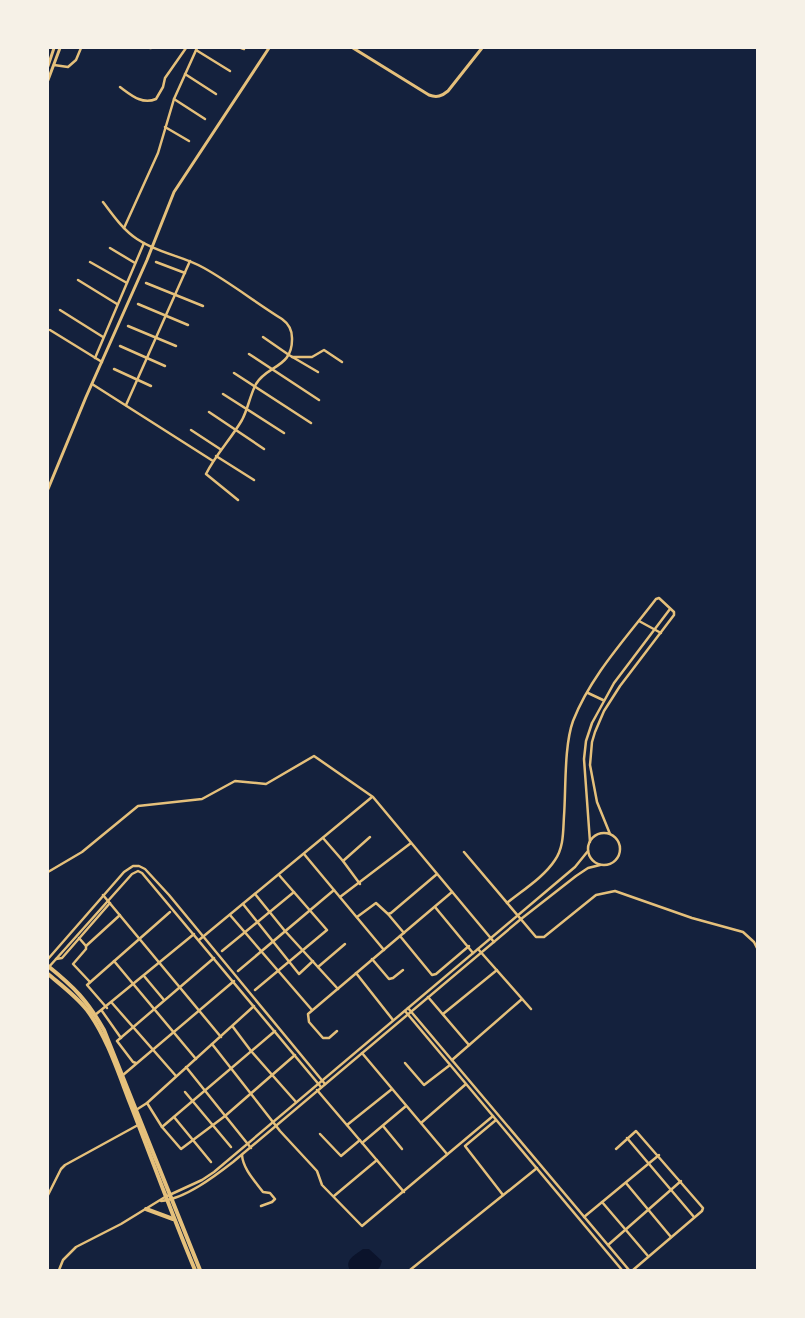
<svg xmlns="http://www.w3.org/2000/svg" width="805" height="1318" font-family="'Libre Baskerville',serif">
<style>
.water{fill:#0b132b}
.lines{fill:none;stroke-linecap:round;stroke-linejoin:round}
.minor{stroke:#e5c07b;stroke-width:2.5}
.tertiary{stroke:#e5c07b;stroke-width:3}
.secondary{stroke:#e5c07b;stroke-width:3}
.primary{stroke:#e5c07b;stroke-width:4}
</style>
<rect width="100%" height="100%" fill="#14213d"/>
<path class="water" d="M363 1249H369L382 1261 380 1267 377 1270H350C344 1260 355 1255 363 1249Z"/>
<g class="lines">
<g class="minor">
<polyline points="150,48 151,48"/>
<polyline points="241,48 244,49"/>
<polyline points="196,50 230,71"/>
<polyline points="54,65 68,67 76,60 81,48"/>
<polyline points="185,74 216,94"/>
<path d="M120 87C131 95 142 105 156 99L163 87 165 78 186 48"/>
<polyline points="174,99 205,119"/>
<polyline points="165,127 189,141"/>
<path d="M103 202C113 215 123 230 137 239 157 253 183 256 204 268 231 283 256 303 282 319 289 324 292 330 292 338 293 368 267 365 256 384 250 395 248 409 242 420 231 439 216 454 206 474L238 500"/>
<polyline points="124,228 158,153 174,99 197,48"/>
<polyline points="110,248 135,263"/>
<polyline points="90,262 127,283"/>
<polyline points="156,262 185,273"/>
<polyline points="78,280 117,304"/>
<polyline points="146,283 203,306"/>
<polyline points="138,304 188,325"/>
<polyline points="60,310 103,337"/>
<polyline points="128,326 176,346"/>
<polyline points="50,330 102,362"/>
<polyline points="263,337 289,355 318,372"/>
<polyline points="120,346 165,366"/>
<polyline points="249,354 319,400"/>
<polyline points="292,357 312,357 324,350 342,362"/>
<polyline points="95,358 144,243"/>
<polyline points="114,369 151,386"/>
<polyline points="234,373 311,423"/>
<polyline points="92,384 213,461"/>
<polyline points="223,394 284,433"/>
<polyline points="126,405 190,261"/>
<polyline points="209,412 264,449"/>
<polyline points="191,430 220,449"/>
<polyline points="216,456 254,480"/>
<polyline points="639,621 661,633"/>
<polyline points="588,693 603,700"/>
<circle cx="604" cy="849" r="16"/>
<polyline points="323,838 343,861"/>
<polyline points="590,842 584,759 586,741 592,723 614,683 670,609"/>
<polyline points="464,852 536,937 544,937 596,895 615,891 692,918 743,932 754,942 758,950"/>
<polyline points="304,854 384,950"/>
<polyline points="48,872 82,852 138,806 202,799 235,781 266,784 314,756 373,797 494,942"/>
<polyline points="360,884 343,861 370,837"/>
<polyline points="255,894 285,931 338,989"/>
<polyline points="103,895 221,1037"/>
<polyline points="340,897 411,843"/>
<path d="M507 903C523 890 544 877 555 860 564 847 563 831 564 816 566 789 564 746 573 721 591 675 627 637 656 599L659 598 674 612V615L620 686 604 711 595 732 592 742 590 765 597 802 610 834"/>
<polyline points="243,904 299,974 313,961"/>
<polyline points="435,907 473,953"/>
<polyline points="388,914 404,933"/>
<polyline points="230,915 312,1010"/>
<polyline points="357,917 376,903 388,914 391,913 437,874"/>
<polyline points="400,936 432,975 436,974 469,946"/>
<polyline points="79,938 86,946 86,949 73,964 90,982"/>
<polyline points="199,940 372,797"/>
<polyline points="86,946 120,915"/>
<polyline points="478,949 531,1009"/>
<polyline points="222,951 294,892"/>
<polyline points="48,959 124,872 133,866 139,866 145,869 169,895 325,1084"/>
<polyline points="56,959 62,958 110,903"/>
<polyline points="372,959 389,979 393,978 403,970"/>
<polyline points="114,961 196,1059"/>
<polyline points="318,967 345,944"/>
<polyline points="48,968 132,874 138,871 142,873 321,1087"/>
<polyline points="238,971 334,890"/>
<polyline points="356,973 393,1020"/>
<polyline points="144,976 164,1000"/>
<polyline points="255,990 327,930 279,875"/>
<polyline points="428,997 469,1045"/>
<polyline points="112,1003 176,1076"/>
<polyline points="107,1008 87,985 170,912"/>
<polyline points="408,1008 629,1270"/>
<polyline points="102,1011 121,1038"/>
<polyline points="405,1011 622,1270"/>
<polyline points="443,1014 497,970"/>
<polyline points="95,1015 194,934"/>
<polyline points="233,1027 251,1051 296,1102"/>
<polyline points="337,1031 329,1038 323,1038 309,1022 308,1014 452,892"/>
<polyline points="212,1044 280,1131 317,1171 322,1185 362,1226 493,1116"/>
<polyline points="362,1053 447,1154"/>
<polyline points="452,1060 522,999"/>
<polyline points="136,1063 133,1062 117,1041 214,958"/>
<polyline points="405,1063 424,1085 450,1065"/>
<polyline points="186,1067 251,1148"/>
<polyline points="123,1075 234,981"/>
<polyline points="317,1090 404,1192"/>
<polyline points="185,1092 231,1147"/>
<polyline points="147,1103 162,1127 181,1149 225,1116 295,1055"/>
<polyline points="136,1110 147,1103 254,1006"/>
<polyline points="174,1117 211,1162"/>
<polyline points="496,1120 465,1146 503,1195"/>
<polyline points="421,1123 466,1084"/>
<polyline points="347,1125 392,1089"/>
<polyline points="383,1126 402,1149"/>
<polyline points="162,1127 275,1031"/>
<polyline points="320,1134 341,1156 360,1140"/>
<polyline points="627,1138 694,1217"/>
<polyline points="362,1143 406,1106"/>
<polyline points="616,1149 636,1131 703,1208 702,1211 633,1270"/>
<path d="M242 1155C243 1169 255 1181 263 1192L270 1193 275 1199 272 1202 261 1206"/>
<polyline points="626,1183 671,1237"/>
<polyline points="48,1195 61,1169 65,1165 138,1125"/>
<polyline points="334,1196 377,1160"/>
<path d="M161 1201C185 1199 215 1176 233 1162L521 919 576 876 588 868 600 865"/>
<polyline points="602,1202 648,1256"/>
<polyline points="584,1217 659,1155"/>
<polyline points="608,1245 681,1181"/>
<polyline points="59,1270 63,1260 76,1247 121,1224 165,1197 202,1180 214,1172 575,867 588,851"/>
<polyline points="410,1270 537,1168"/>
</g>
<g class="tertiary">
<path d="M353 48 429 95C437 98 442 96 448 91L482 48"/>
<polyline points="48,80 60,48"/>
<polyline points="48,489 86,397 147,260 174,192 269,48"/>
</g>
<polyline class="secondary" points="48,66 54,48"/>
<g class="primary">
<path d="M48 966C74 987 87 1000 104 1030L200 1270"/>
<path d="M48 974C61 985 76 996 87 1010 107 1037 118 1072 130 1103 152 1159 172 1215 195 1270"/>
<polyline points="146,1209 173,1219"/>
</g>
</g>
<rect width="805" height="1318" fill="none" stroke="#f6f1e7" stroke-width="98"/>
</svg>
